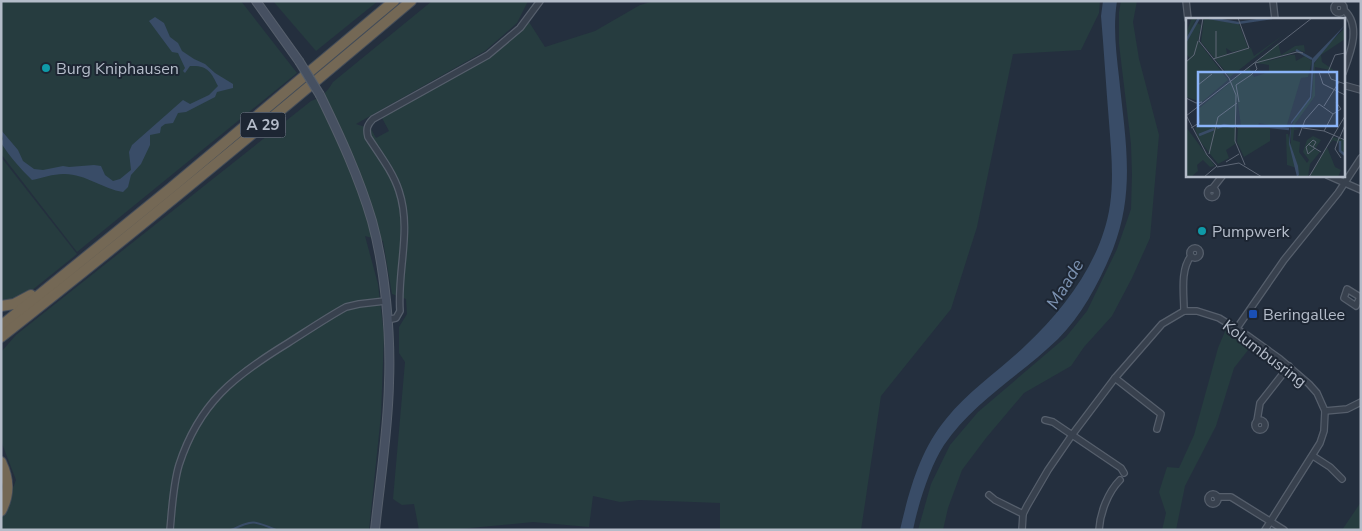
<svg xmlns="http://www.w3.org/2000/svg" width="1362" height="531" font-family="'Nunito Sans',sans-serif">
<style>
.green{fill:#263c3f}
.water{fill:#394c67}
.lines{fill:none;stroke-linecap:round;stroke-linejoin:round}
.stream{stroke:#394c67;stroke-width:2}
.street-casing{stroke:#565f6c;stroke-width:8}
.secondary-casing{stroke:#565f6c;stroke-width:10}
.highway-casing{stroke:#434c59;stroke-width:12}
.street{stroke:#38414e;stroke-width:5.5}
.secondary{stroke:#465061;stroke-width:8}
.highway{stroke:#746855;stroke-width:10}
.secondary-bridge-casing{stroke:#565f6c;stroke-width:10;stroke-linecap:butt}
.secondary-bridge{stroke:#465061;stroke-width:8}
.culture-dot{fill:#0f9aa8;stroke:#1d2633;stroke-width:2}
.transit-dot{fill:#1a4fb4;stroke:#1d2633;stroke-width:2}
.labels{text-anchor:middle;stroke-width:4;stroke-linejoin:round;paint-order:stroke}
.shield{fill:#1d2633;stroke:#878f9c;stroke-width:1}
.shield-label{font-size:15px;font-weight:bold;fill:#b4bcc9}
.poi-label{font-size:16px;fill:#b4bcc9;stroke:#1d2633;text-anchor:start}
.street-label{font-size:16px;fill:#b4bcc9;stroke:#1d2633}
.water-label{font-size:18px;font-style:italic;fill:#7c92b1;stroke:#1d2633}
.inset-river{fill:none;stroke:#394c67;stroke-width:2.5}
.inset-road{fill:none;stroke:#5e6776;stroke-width:1}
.view{fill:#8ab4f8;fill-opacity:0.15;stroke:#8ab4f8;stroke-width:2.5}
.inset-edge{fill:none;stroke:#b4bcc9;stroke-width:2.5}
</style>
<rect width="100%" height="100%" fill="#242f3e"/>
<g class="green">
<polygon points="1,1 241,1 297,73 77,252 1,154"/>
<polygon points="273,1 378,1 316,51"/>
<path d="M432 1H528L517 23 485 51 356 124 371 129 376 138 389 131 382 118 490 58 529 22 545 47 595 31 640 5 654 1H1100L1099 13 1081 50 1013 54 977 227 951 309 881 396 861 530H720V503L639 500 620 502 593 496 589 527 533 522 450 530H419L414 504 402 505 393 499 405 362 399 353V327L407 314 406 299 392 294 383 241 365 236 378 284 384 335 381 415 369 530H1V515L5 510 16 480 1 441V352L16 335 311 101C322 97 327 92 333 82Z"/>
<polygon points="1121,1 1137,1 1133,22 1139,59 1159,135 1150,238 1132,278 1112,316 1084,347 1071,366 1024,393 986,438 962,470 948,508 943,530 918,530 931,484 950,445 978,412 1066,337 1087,311 1117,249 1131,209 1132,174 1131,144 1119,44 1119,12"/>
<polygon points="1,157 77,254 31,291 15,299 1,300"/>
<polygon points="1226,329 1232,333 1230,337 1234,339 1237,336 1252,345 1234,368 1216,426 1185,486 1176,530 1162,530 1166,513 1159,492 1167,467 1179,468 1194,435 1218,348"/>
<polygon points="1361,502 1361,530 1342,530 1359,505"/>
</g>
<g class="water">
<path d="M1103 1H1117C1113 26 1116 51 1119 77 1125 138 1136 190 1113 249 1100 281 1082 315 1058 339 1021 375 974 401 944 445 930 466 918 505 913 530H900C909 491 920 450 946 419 969 390 1000 370 1026 345 1065 308 1102 260 1110 205 1114 177 1111 149 1109 122 1106 86 1104 51 1101 16Z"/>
<path d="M155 17 164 23 170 37 178 43 182 51 194 59 205 64 215 73 233 84V88L217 92 215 97 186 112 178 113 173 123 165 124 161 127 160 133 150 135V145L141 164 131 175 128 187 123 192C103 189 84 173 63 174 53 174 42 178 32 180 20 168 10 157 1 143L3 139 1 130 18 150 23 161 34 169 43 170 63 166 69 167 94 165 101 166 105 175 113 181 120 179 131 170 129 152 132 145 183 100 190 104 209 95 218 86C211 72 208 65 190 66L185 73 183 71 185 68 178 53 172 52 149 21Z"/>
</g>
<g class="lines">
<path class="stream" d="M231 530C253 520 253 520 276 530"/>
<g class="street-casing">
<g id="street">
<polyline points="1186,1 1188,19"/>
<polyline points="1273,1 1275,19"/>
<circle cx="1339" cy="8" r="5"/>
<path d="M1343 73C1350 54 1362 26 1344 10"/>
<polyline points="1343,85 1361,90"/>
<polyline points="1327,175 1361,190"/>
<circle cx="1212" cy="193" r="4.5"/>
<polyline points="1212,189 1223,175"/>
<circle cx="1195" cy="253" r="5"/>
<polygon points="1347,289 1360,297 1356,306 1344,298"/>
<path d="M1184 311C1184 294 1180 270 1191 256"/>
<path d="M387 320 396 318 400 311C397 271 412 230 399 191 393 172 379 154 368 137 366 129 367 125 373 119L488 55 520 28 540 1"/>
<polyline points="1237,328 1284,260 1338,193 1361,158"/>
<polyline points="1115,378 1161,414 1157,429"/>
<polyline points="1325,411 1347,409 1361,402"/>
<circle cx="1260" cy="425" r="5"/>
<polyline points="1045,420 1053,422 1121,468 1124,473"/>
<polyline points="1257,421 1260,403 1289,366"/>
<polyline points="1313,456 1330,467 1342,479"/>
<circle cx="1213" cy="499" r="5"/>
<polyline points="989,495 995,500 1023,514"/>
<polyline points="1217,497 1231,497 1284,530"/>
<path d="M170 530C172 509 173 485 179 465 199 403 234 376 288 343 307 331 326 318 346 307L359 304 385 301"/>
<polyline points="1022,530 1023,514 1027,506 1048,470 1072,435 1115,378 1162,324 1184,311 1197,311 1219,318 1248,336 1280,359 1309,384 1317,393 1325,411 1324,431 1320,443 1265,530"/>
<path d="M1099 530C1100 513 1108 492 1120 480"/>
</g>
</g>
<g class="secondary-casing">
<g id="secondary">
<polyline points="256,1 299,61"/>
<path d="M320 95C340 136 359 177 372 221 385 268 391 334 389 383 388 432 380 481 375 530"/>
</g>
</g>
<g class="highway-casing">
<g id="highway">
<polyline points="1,306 14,304 31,295"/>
<polyline points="1,326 171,188 394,1"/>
<path d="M1 337C140 228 276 115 411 1"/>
<path d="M1 462C9 479 10 494 1 511"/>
</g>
</g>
<use href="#street" class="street"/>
<use href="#secondary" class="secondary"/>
<use href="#highway" class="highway"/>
<g class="secondary-bridge-casing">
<polyline id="secondary-bridge" points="299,61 320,95"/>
</g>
<use href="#secondary-bridge" class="secondary-bridge"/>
</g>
<g class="culture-dot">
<circle cx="46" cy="68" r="5"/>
<circle cx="1202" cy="231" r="5"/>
</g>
<rect class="transit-dot" x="1248" y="309" width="10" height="10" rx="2.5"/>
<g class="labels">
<rect class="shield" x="240.5" y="112.5" width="45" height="25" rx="4"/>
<g class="shield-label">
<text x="263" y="130">A 29</text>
</g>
<g class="poi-label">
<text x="56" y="74">Burg Kniphausen</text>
<text x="1212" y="237">Pumpwerk</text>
<text x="1263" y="320">Beringallee</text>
</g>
<g class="street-label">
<text transform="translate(1265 353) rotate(37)" y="6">Kolumbusring</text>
</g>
<g class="water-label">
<text transform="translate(1065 284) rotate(-59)" y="6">Maade</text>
</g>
</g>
<g transform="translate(1186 18)">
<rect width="159" height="159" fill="#242f3e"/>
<path d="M6 0H11L3 12 9 4 15 7 12 23 42 62 16 84 0 79V44L4 40 0 36V15ZM18 0 53 6 62 30 46 34 40 30 41 36 32 39 65 30 68 38 100 15 44 59 15 24ZM159 10V21L135 37 136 44 149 53 129 49V78L109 106 108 110 114 111 108 112 107 122 114 124 113 134 121 145 123 142 117 134 121 122 127 118 135 122 129 131 134 134 124 146 122 159H113L105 128V111L109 99 126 79 128 46 139 29ZM92 25 95 37 109 28 118 27 119 34 111 32 79 44 104 37H109L110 43 119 38 126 43 122 59 115 60 100 110 73 105 72 108H55L51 79 49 126 40 132 43 140 32 146 13 122 9 110 12 107 11 92 63 49 68 59 83 54V47L70 45ZM0 109 29 148 24 149 17 142 11 147 12 153 5 159H0ZM52 110H84V123L58 139 51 124ZM100 116H102L111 150 101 147ZM147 119 159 122V134L153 133V125L147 122 141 129 149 149 155 152 152 159H123Z" fill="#263c3f"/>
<path d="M159 7 128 45 125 80 105 106 104 125 112 148 113 157 111 159 103 126 105 104 124 79 126 41Z" fill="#394c67"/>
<path class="inset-river" d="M23 0 52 5 86 0M0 23 13 0M110 32 126 41M84 109 103 111M31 110 38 107 48 109M13 117 28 111M154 123V133L159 137"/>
<path class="inset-road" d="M17 0 13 23 43 60 50 77 49 123 59 147M159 35 149 37 142 54 145 61 159 66M30 40V13M27 41 63 30 52 0M0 44 8 37 12 23M133 54 137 66 159 77M12 67 26 56M0 80 10 85 16 84M53 84 50 67 65 57 71 51 69 45 111 34 117 35M138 88 153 64M147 96 155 91 150 84M0 97 21 137 31 148M0 98 126 0M51 109H84M5 110 13 105 12 89M117 110 138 113 159 122M113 118 119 102 133 86 147 96 138 113M153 120 149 131 155 140M153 121 159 107M122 126 135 134M127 129 130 124 127 122 120 129 122 136 129 130M23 136 32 99 51 85M40 144 53 136M31 149 53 145 76 159M18 159 31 148M123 159 159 98"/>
<path class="view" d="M12 54H151V108H12Z"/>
<rect width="159" height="159" class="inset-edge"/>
</g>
<rect width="1362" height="531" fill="none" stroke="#b4bcc9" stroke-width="5"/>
</svg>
